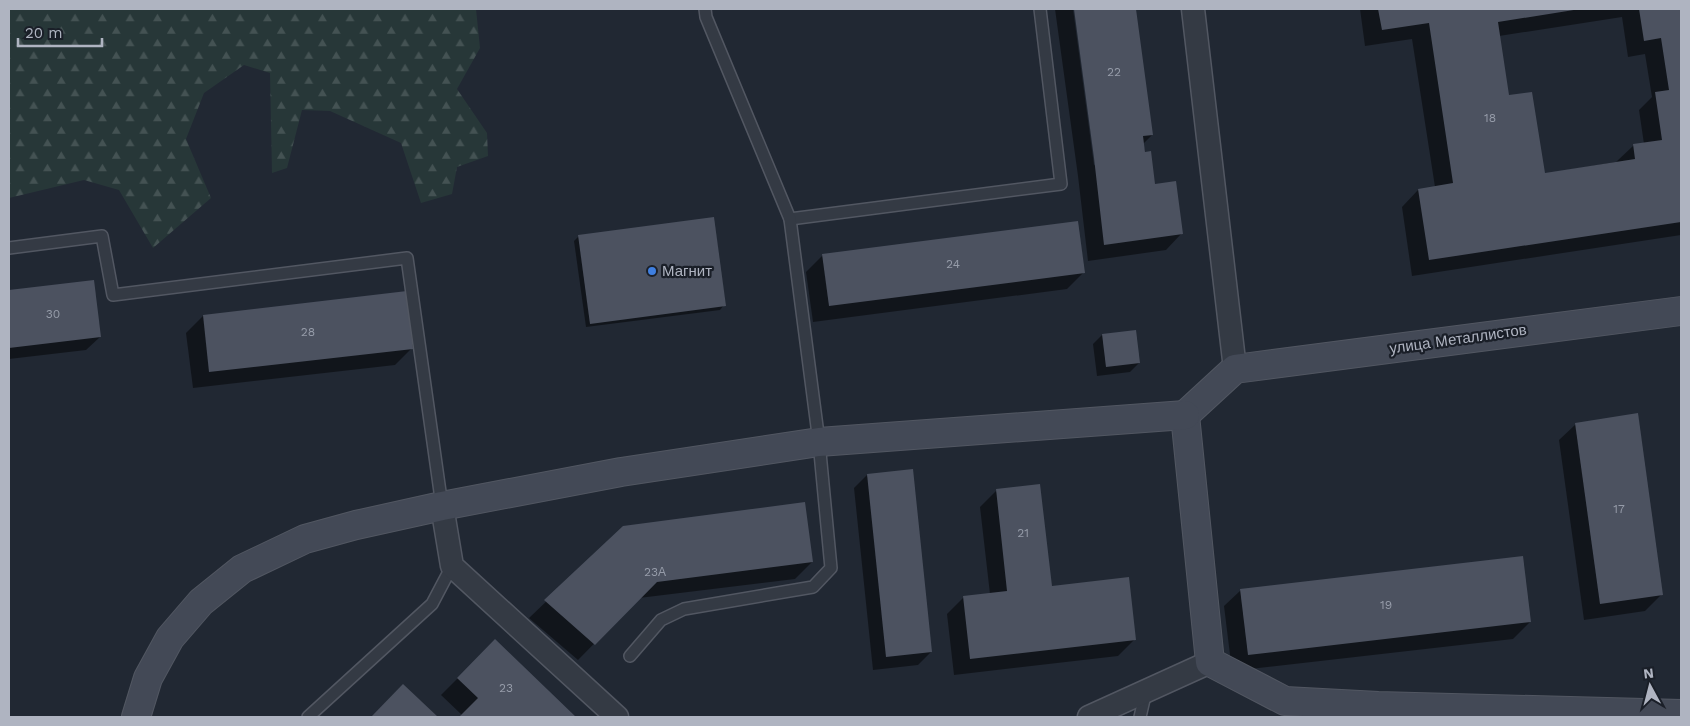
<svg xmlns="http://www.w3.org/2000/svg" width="1690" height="726" font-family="'Work Sans',sans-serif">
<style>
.forest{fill:url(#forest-firs)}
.shadow{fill:#0007;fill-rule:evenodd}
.building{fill:#4c5260}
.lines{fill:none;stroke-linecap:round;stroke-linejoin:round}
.lane-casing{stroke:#525762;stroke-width:14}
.street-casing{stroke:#525762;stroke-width:25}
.secondary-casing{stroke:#525762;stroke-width:30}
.lane{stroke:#343a44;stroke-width:11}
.street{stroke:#343a44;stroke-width:22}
.secondary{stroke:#434956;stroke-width:28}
.shop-dot{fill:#3f7fe0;stroke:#1a1f28;stroke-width:2}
.labels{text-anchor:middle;stroke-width:4.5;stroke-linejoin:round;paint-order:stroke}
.number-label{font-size:12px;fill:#969ca9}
.poi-label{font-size:15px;fill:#afb4c1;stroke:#1a1f28;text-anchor:start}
.street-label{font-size:15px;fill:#afb4c1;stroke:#1a1f28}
</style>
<defs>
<pattern id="forest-firs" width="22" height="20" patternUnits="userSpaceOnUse" patternTransform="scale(1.25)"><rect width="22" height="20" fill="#273738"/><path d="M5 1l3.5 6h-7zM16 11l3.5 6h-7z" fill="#445253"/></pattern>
</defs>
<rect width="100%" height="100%" fill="#212833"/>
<polygon class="forest" points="9,9 476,9 480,48 457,89 487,133 488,156 457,167 452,194 421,203 401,143 330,111 302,110 287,168 272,173 270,73 244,65 204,93 186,139 211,198 153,248 119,190 84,180 9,198"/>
<g class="shadow">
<polygon points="1055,9 1073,9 1094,165 1097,164 1075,9 1135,9 1152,135 1143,144 1154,185 1182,233 1166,250 1088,261 1078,176"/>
<path d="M1360 9H1681V235L1412 276 1402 207 1418 190 1435 187 1412 39 1365 46ZM1622 17 1628 57 1645 54 1652 97 1639 110 1644 144 1633 146 1616 162 1544 174 1508 97 1499 36Z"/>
<polygon points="579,236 724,305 720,310 586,327 574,241"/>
<polygon points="823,255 1083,273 1067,289 813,322 806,272"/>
<polygon points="93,282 100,337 86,350 9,359 9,292"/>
<polygon points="405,292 412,348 395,365 193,388 186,333 203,316"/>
<polygon points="1102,335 1139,363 1130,372 1097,376 1093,344"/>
<polygon points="1576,424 1662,594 1645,611 1584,620 1559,440"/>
<polygon points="867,475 931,652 918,665 873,670 854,488"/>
<polygon points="996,491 1051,587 1135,639 1118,656 954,675 947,614 964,597 990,594 980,507"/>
<polygon points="624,527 812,562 795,579 639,598 578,660 529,618"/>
<polygon points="1241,590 1530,622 1513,639 1232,671 1224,606"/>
<polygon points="495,641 575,717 460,717 462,715 441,695"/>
<polygon points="403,686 436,717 372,717"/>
</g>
<g class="building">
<polygon points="1074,9 1136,9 1153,135 1143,136 1145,152 1151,151 1155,184 1176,181 1183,234 1104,245 1094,158"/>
<polygon points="1378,9 1580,9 1498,22 1509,95 1532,92 1545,173 1635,159 1633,144 1662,140 1655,92 1669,90 1661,38 1644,41 1639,9 1681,9 1681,222 1429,260 1418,189 1453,183 1429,23 1382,30"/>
<polygon points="714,217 726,306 590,324 578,235"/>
<polygon points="1078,221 1085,273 829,306 822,254"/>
<polygon points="94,280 101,337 9,348 9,290"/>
<polygon points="407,291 413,349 209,372 203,315"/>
<polygon points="1136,330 1140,363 1106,367 1102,334"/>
<polygon points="1638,413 1663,595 1600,604 1575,423"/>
<polygon points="913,469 932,652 886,657 867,474"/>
<polygon points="1040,484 1052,586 1129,577 1136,640 970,659 963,596 1007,591 996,489"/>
<polygon points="805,502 813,562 657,582 595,645 544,600 623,526"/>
<polygon points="1523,556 1531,622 1248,655 1240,589"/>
<polygon points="495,639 576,717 459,717 478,698 457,678"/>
<polygon points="403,684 438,717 371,717"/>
</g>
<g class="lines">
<g class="lane-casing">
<g id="lane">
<polyline points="790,219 1061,184 1040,9"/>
<polyline points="9,248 102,236 113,295 407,258 442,506"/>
<polyline points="630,656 661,620 684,609 813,587 831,568 819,442 790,219 706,17 705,9"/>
<polyline points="308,717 432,604 452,566"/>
<polyline points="1140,717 1146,691"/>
</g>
</g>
<g class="street-casing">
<g id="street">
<polyline points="1193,9 1235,369"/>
<polyline points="442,506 452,566 617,717"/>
<polyline points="1089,717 1210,662"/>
</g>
</g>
<g class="secondary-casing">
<g id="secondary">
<polyline points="1185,415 1210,662 1285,701 1378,706 1681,714"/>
<polyline points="1185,415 1235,369 1681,311"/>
<polyline points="136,717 148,678 170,638 201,602 242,569 305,539 356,525 442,506 621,472 819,442 1185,415"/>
</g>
</g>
<use href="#lane" class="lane"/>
<use href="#street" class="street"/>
<use href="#secondary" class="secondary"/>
</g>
<circle class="shop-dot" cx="652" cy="271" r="5"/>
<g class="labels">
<g class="number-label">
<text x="1114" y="76">22</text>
<text x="1490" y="122">18</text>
<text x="953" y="268">24</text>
<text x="53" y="318">30</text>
<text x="308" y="336">28</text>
<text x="1619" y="513">17</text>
<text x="1023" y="537">21</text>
<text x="655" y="576">23А</text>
<text x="1386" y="609">19</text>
<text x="506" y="692">23</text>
</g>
<g class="poi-label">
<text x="662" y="276">Магнит</text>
</g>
<g class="street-label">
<text transform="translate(1458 339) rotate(-8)" y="5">улица Металлистов</text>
</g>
</g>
<rect width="1690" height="726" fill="none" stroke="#afb4c1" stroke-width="20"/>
<g transform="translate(1650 686) rotate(353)" stroke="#1a1f28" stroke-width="4" paint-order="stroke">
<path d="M0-4L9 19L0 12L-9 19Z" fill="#afb4c1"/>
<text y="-8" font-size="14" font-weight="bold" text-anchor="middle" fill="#afb4c1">N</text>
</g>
<path d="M18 38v8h84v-8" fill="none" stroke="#afb4c1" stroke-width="2.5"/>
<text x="25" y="38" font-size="15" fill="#afb4c1" stroke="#1a1f28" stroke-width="4" paint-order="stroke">20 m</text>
</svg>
